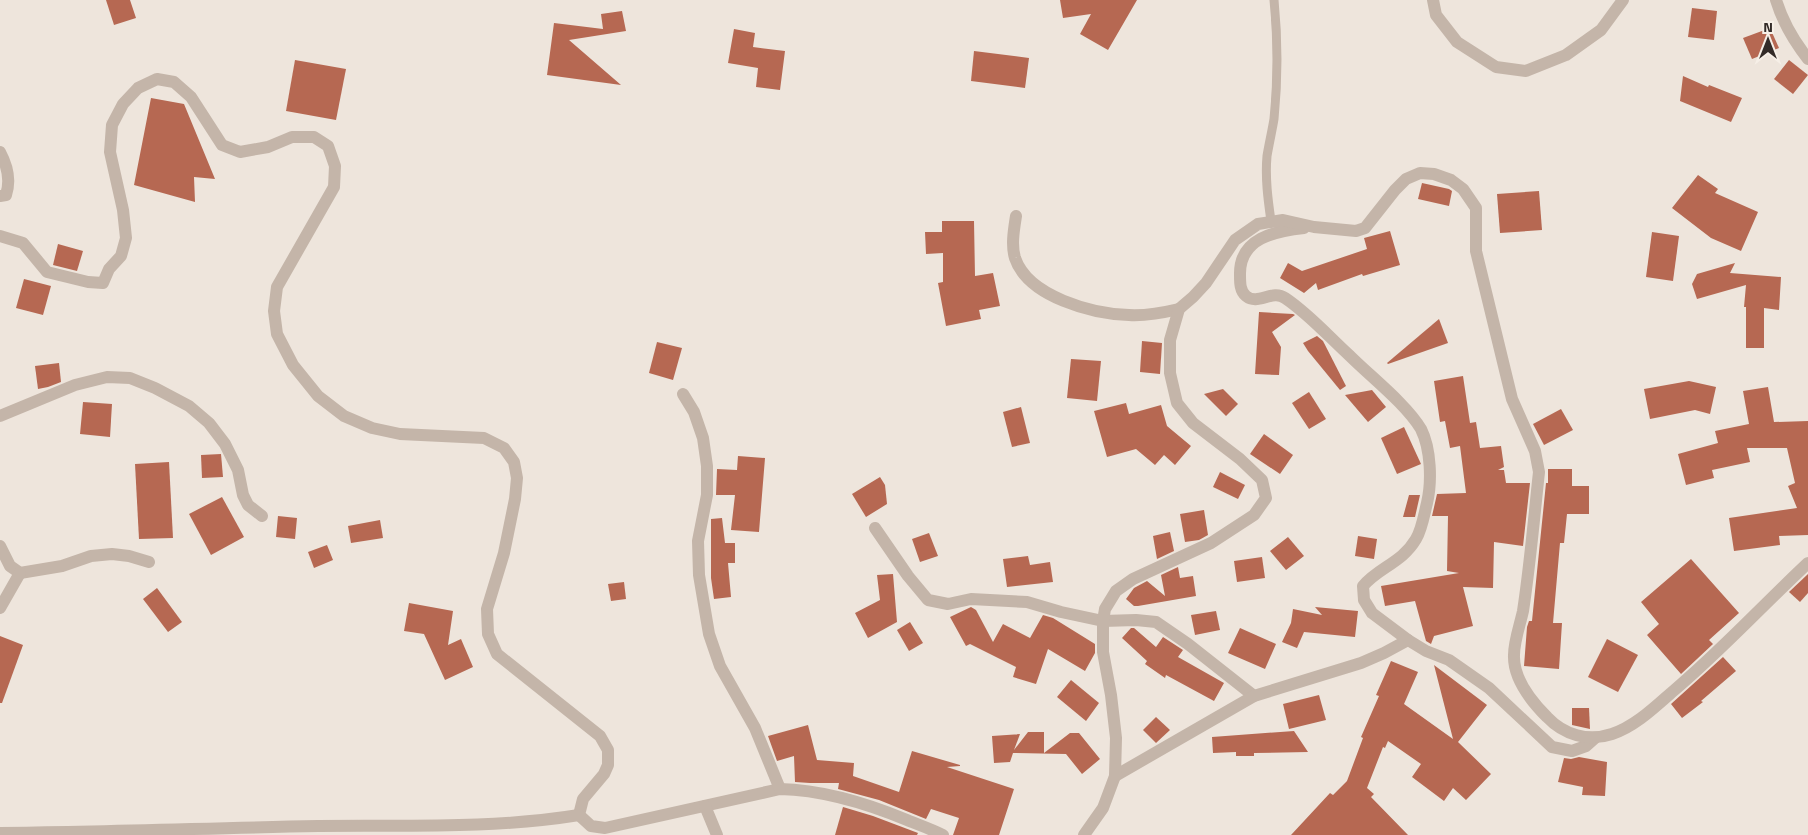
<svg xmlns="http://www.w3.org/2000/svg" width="1808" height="835" font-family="'Titillium Web',sans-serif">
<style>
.building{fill:#b66852}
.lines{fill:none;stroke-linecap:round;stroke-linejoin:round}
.service{stroke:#c4b5a9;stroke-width:9}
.minor{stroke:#c4b5a9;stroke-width:12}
</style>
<rect width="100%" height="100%" fill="#eee5dc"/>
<g class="building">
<polygon points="106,0 130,0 136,18 114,25"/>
<polygon points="1060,0 1137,0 1108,50 1080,34 1091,14 1063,18"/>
<polygon points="1692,8 1717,11 1714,40 1688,37"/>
<polygon points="622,11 626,31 569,40 621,85 547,75 554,23 603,29 601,14"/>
<polygon points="1770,28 1779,48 1752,59 1743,38"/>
<polygon points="734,29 755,33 753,47 785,51 780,90 756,87 758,68 728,63"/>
<polygon points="974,51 1029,58 1025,88 971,81"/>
<polygon points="295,60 346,69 336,120 286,111"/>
<polygon points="1789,60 1808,75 1793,94 1774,79"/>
<polygon points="1683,76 1708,87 1709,85 1742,98 1731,122 1680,101"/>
<polygon points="151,98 184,104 215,179 194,177 195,202 134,185"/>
<polygon points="1698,175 1718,189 1715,193 1758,212 1741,251 1711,238 1672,208"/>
<polygon points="1422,183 1449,189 1452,191 1449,206 1418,199"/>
<polygon points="1539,191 1542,230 1500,233 1497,194"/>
<polygon points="942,221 974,221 975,276 993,273 1000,306 979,310 981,319 946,326 938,283 943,282 943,253 926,254 925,232 942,232"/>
<polygon points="1390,231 1400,265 1363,276 1362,274 1318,290 1316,283 1304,293 1280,278 1288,263 1302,271 1367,249 1364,238"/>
<polygon points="1652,232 1679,236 1673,281 1646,277"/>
<polygon points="58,244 83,251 77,271 53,265"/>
<polygon points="1735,263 1730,273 1781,277 1779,310 1764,308 1764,348 1746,348 1746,307 1744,307 1746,285 1697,299 1692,284 1697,274"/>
<polygon points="24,279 51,286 43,315 16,308"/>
<polygon points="1259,312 1293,314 1295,315 1272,332 1281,347 1279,375 1255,374"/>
<polygon points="1439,319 1448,343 1388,364 1387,363"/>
<polygon points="1317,336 1323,341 1346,386 1340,390 1308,351 1303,343"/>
<polygon points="1142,341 1162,343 1160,374 1140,372"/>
<polygon points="657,342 682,348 673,380 649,373"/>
<polygon points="1071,359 1101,361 1097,401 1067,398"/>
<polygon points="59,363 61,382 48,387 38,389 35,366"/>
<polygon points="1463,376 1470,423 1476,422 1480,448 1501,446 1504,467 1498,470 1504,470 1506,483 1530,483 1523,546 1494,542 1493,588 1463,587 1473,626 1434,636 1431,644 1426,641 1415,601 1385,606 1381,586 1459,573 1447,571 1448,516 1432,516 1437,494 1466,493 1460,446 1450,448 1445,421 1440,422 1434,381"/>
<polygon points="1689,381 1716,387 1710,414 1695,410 1650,419 1644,389"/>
<polygon points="1768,387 1774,422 1808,421 1808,535 1779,536 1780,545 1734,551 1729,518 1797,508 1788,486 1795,483 1787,448 1747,448 1750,462 1712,470 1714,478 1686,485 1678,454 1718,443 1715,431 1749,424 1743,391"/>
<polygon points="1223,389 1238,404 1226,416 1204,394"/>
<polygon points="1372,390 1386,407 1368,422 1345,395"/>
<polygon points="1309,392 1326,419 1309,429 1292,403"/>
<polygon points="83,402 112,404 110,437 80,434"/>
<polygon points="1126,403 1129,414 1161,405 1167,426 1191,446 1175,465 1164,455 1155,465 1136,449 1107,457 1094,411"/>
<polygon points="1021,407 1030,443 1012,447 1003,412"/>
<polygon points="1561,409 1573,430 1544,445 1533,424"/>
<polygon points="1404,427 1421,464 1397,474 1381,438"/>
<polygon points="1264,434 1293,455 1280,474 1250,454"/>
<polygon points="221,454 223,477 202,478 201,455"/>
<polygon points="738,456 765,458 759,532 731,530 735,495 716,495 717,469 737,470"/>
<polygon points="169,462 173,538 139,539 135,464"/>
<polygon points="1548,469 1572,469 1572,486 1589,486 1589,514 1567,514 1564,543 1560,543 1553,623 1562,623 1559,669 1524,666 1527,627 1529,621 1532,621 1546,483 1548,483"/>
<polygon points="1220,472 1245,485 1238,499 1213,487"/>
<polygon points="880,477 885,485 887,504 866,517 852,494"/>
<polygon points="1409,495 1420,495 1415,517 1403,517"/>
<polygon points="222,497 244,537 211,555 189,514"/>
<polygon points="1204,510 1208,535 1199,540 1185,542 1180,514"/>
<polygon points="278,516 297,518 295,539 276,537"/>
<polygon points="722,518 725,543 735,543 735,563 728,563 731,597 714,599 711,578 711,519"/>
<polygon points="380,520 383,538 351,543 348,526"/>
<polygon points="1170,532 1174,551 1157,559 1153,536"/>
<polygon points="929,533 938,556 920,562 912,539"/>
<polygon points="1358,536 1377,539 1374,559 1355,556"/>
<polygon points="1288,537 1304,556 1286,570 1270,551"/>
<polygon points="327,545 333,560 314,568 308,552"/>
<polygon points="1028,556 1030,565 1050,562 1053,582 1007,587 1003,559"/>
<polygon points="1262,557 1265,578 1237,582 1234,561"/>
<polygon points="1691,559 1739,613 1709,640 1713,644 1681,674 1647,635 1659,624 1641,602"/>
<polygon points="1178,567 1180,578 1193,576 1196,596 1138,606 1134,606 1126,599 1134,588 1147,581 1165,596 1161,575"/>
<polygon points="893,574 897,622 868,638 855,613 880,600 877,575"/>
<polygon points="1808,574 1808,593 1800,602 1789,592"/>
<polygon points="624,582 626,599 611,601 608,584"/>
<polygon points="157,588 182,622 168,632 143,599"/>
<polygon points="409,603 453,611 448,645 461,639 473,667 445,680 424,634 404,631"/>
<polygon points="971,607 976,610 993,642 1003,624 1030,638 1043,615 1053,618 1095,644 1095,653 1085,671 1048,649 1036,684 1013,677 1016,667 970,644 966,646 950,617"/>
<polygon points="1315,607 1358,611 1355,637 1304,632 1297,648 1282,642 1291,623 1293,609 1322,615"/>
<polygon points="1216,611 1220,630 1195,635 1191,615"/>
<polygon points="910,622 923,643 909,651 897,630"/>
<polygon points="1131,628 1134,628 1156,647 1163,637 1183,650 1178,657 1224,683 1214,701 1166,675 1165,678 1145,664 1147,661 1122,638"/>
<polygon points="1240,628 1276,644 1265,669 1228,653"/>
<polygon points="0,636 23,645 2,703 0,703"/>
<polygon points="1607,639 1638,655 1618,692 1588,677"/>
<polygon points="1723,657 1736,671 1701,701 1703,702 1682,718 1671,704"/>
<polygon points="1391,661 1418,672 1404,704 1453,739 1434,665 1487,705 1458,742 1491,774 1466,800 1453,788 1444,801 1412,777 1421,764 1388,741 1385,748 1383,747 1367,788 1374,794 1371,797 1408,835 1291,835 1330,793 1333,795 1347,781 1363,738 1361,737 1379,696 1376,695"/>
<polygon points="1071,680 1099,703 1086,721 1057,697"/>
<polygon points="1319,695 1326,720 1289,729 1283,704"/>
<polygon points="1572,708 1589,708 1590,729 1572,725"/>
<polygon points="1156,717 1170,730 1156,743 1143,730"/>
<polygon points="808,725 817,760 854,763 853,776 899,792 912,751 960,765 960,766 947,767 1014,789 999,835 953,835 959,818 931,809 926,819 879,800 838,789 839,783 810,783 795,782 794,756 777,761 768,736"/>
<polygon points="1294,731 1308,752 1254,753 1254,756 1236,756 1236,752 1213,753 1212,737"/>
<polygon points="1028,732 1044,732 1044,753 1070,733 1079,733 1100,759 1082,774 1066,754 1013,753 1010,762 994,763 992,736 1020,734 1014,750"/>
<polygon points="1579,757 1607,762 1605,796 1582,795 1583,787 1558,782 1564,758 1571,759"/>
<polygon points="843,807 873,816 918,833 917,835 835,835"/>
</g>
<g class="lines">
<path class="service" d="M1271 221C1268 200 1265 178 1267 156 1269 144 1272 131 1274 119 1278 79 1278 40 1274 0"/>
<g class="minor">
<polyline points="1433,0 1436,15 1457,42 1496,67 1526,71 1566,55 1601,30 1623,0"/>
<path d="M1776 0C1783 23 1793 40 1808 59"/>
<path d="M0 152C7 165 11 180 6 195L0 196"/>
<path d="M1016 216C1014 229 1011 245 1015 258 1028 297 1093 314 1129 315 1146 316 1162 313 1179 309"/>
<path d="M1304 228C1275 231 1239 238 1240 275 1240 283 1240 291 1246 296 1258 306 1272 289 1285 298 1309 314 1329 337 1350 356 1371 377 1406 404 1421 429 1431 449 1432 482 1427 503 1424 515 1422 529 1416 539 1402 563 1379 567 1363 586L1364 600 1372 613 1408 640 1426 651 1449 660 1489 688 1552 747 1572 751 1586 746 1595 738"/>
<path d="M0 236 23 243 47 272 88 282 103 283 109 269 121 256 126 238 123 210 110 152 112 125 123 104 138 88 157 79 174 82 191 97 222 145 240 152 268 147 292 137H314L328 146 335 166 334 187 277 287 274 311 277 334 293 365 318 396 344 416 372 428 400 434 484 438 504 448 514 462 517 478 515 499 504 553 487 609 488 634 497 654 600 736 608 750V765L604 774 583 799 579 815 591 826 605 828 780 789C824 790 866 803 907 820 919 825 931 829 943 835"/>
<polyline points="683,394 694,412 703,438 707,466 707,495 698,541 699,575 709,634 720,666 755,728 780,789"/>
<polyline points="0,416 75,385 107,377 130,378 155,388 189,406 209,423 225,444 238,470 243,495 248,505 262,516"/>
<polyline points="875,528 908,576 928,600 948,604 971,599 1027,602 1061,612 1103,621 1136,620 1156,622 1188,644 1254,696"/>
<polyline points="0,546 10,566 20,573 62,566 91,556 112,554 129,556 149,562"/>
<polyline points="0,608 20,573"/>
<polyline points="1115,776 1254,696 1361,663 1384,653 1408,640"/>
<polyline points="705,806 717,835"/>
<path d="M0 833C106 832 212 828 318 826 405 825 493 829 579 815"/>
<path d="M1084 835 1103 808 1115 776 1116 738 1111 695 1103 652V621L1105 609 1116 591 1133 579 1211 543 1254 515 1266 498 1262 480 1240 459 1193 423 1177 403 1170 373V340L1179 309 1193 297 1206 283 1235 240 1258 224 1283 220 1314 227 1356 231 1365 228 1395 190 1406 179 1420 173 1434 174 1451 180 1463 189 1476 208V251L1512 399 1535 451 1539 472C1534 518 1530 565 1523 611 1520 625 1514 641 1514 655 1513 679 1531 701 1547 717 1564 735 1588 742 1612 734 1634 727 1654 708 1671 693 1719 653 1762 606 1808 563"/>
</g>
</g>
<g transform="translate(1768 40)" stroke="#f6efe7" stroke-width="4" paint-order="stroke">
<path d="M0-4L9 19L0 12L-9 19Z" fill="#332b28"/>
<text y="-8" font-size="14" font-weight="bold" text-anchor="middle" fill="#332b28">N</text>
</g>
</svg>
